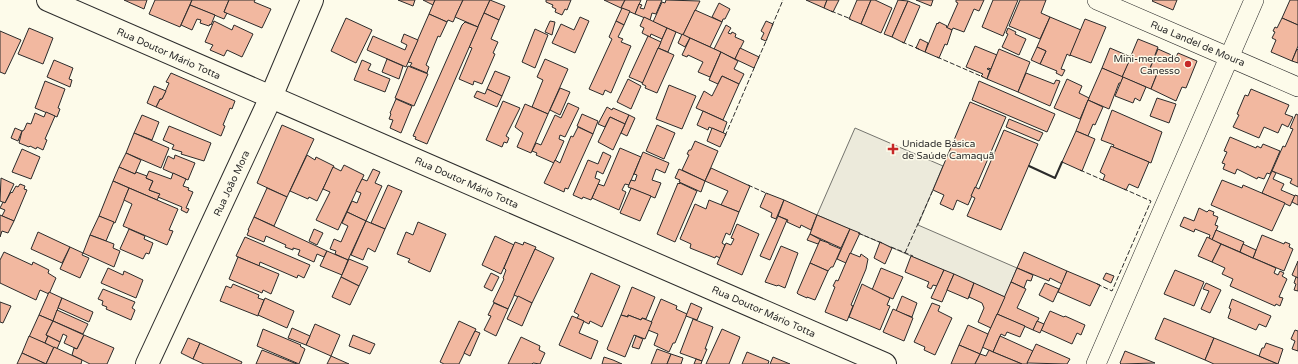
<svg xmlns="http://www.w3.org/2000/svg" width="1298" height="364" font-family="'Varela Round',sans-serif">
<style>
.parking{fill:#eceadb;stroke:#74746e}
.building{fill:#f2b8a0;stroke:#2b2b2b}
.lines{fill:none;stroke-linecap:round;stroke-linejoin:round}
.street-casing{stroke:#2b2b2b;stroke-width:20}
.secondary-casing{stroke:#2b2b2b;stroke-width:24}
.street{stroke:#fdfbea;stroke-width:19}
.secondary{stroke:#fdfbea;stroke-width:22}
.fence{stroke:#2b2b2b;stroke-width:1;stroke-dasharray:5 2;stroke-linecap:butt}
.wall{stroke:#2b2b2b;stroke-width:2}
.poi-dot{fill:#c62828;stroke:#fdfbea;stroke-width:1.5}
.labels{text-anchor:middle;stroke-width:3;stroke-linejoin:round;paint-order:stroke}
.street-label{font-size:10px;fill:#2b2b2b;stroke:#fdfbea}
.poi-label{font-size:10px;fill:#2b2b2b;stroke:#fdfbea;text-anchor:end}
</style>
<rect width="100%" height="100%" fill="#fdfbea"/>
<polygon class="parking" points="855,128 943,166 918,225 1017,268 1005,297 817,215"/>
<g class="building">
<polygon points="124,0 147,0 144,9"/>
<polygon points="155,0 192,0 180,27 149,14"/>
<polygon points="192,0 229,0 224,12 227,13 224,19 190,5"/>
<polygon points="229,0 255,0 254,2 271,9 262,28 224,12"/>
<polygon points="398,0 415,0 413,6"/>
<polygon points="423,0 435,0 433,5"/>
<polygon points="435,0 463,0 453,22 448,20 447,22 429,14"/>
<polygon points="463,0 490,0 478,27 455,17"/>
<polygon points="490,0 505,6 499,20 484,13"/>
<polygon points="546,0 571,0 567,10 565,9 562,15 555,12 556,9 552,7 553,5 546,2"/>
<polygon points="604,0 625,0 621,8"/>
<polygon points="625,0 641,0 635,14 621,8"/>
<polygon points="647,0 662,0 656,14 652,13 650,20 635,14 639,4 642,5 640,8 644,9"/>
<polygon points="666,0 700,1 683,35 653,22 662,2 665,3"/>
<polygon points="806,0 827,0 824,8"/>
<polygon points="827,0 839,0 833,12 824,8"/>
<polygon points="857,0 871,0 861,24 849,19"/>
<polygon points="871,0 875,0 892,8 881,33 861,24"/>
<polygon points="898,0 908,1 892,37 884,34"/>
<polygon points="916,0 933,0 931,6"/>
<polygon points="956,0 984,0 979,11 974,9 964,32 953,28 952,30 947,28 958,3 956,2"/>
<polygon points="993,0 1018,0 1003,36 982,27"/>
<polygon points="1020,0 1046,0 1041,13 1050,17 1040,39 1009,26"/>
<polygon points="1153,0 1177,0 1173,10 1152,1"/>
<polygon points="1290,0 1298,0 1298,25 1282,18"/>
<polygon points="908,1 920,6 904,43 892,37"/>
<polygon points="719,3 730,9 725,19 723,19 722,22 712,17"/>
<polygon points="190,5 215,15 211,25 210,24 209,26 200,23 201,20 197,19 192,30 181,25"/>
<polygon points="622,8 630,11 624,25 616,21"/>
<polygon points="695,10 722,22 710,47 683,35"/>
<polygon points="484,13 499,20 491,39 498,42 493,53 495,54 482,84 474,81 473,85 459,79 472,48 469,47"/>
<polygon points="429,14 447,22 440,37 438,36 426,65 429,67 427,73 410,66 412,63 408,62"/>
<polygon points="580,17 589,21 575,53 552,43 561,24 574,30"/>
<polygon points="644,17 667,28 662,39 651,34 650,37 642,33 644,28 640,26"/>
<polygon points="1050,17 1081,30 1070,56 1067,54 1061,69 1065,70 1062,76 1056,73 1057,71 1040,64 1046,51 1037,47"/>
<polygon points="346,18 372,30 356,63 331,51"/>
<polygon points="1282,18 1298,25 1298,46 1292,61 1271,52 1276,40 1272,38 1275,32 1273,31 1275,27 1277,28"/>
<polygon points="1085,19 1106,27 1091,63 1070,55"/>
<polygon points="214,21 232,30 234,25 253,34 242,57 227,50 224,56 210,50 213,45 205,42"/>
<polygon points="550,21 555,22 552,35 545,32"/>
<polygon points="616,21 624,25 618,37 623,39 621,42 631,46 611,93 605,90 603,95 589,89 612,39 609,37"/>
<polygon points="766,21 773,24 766,41 761,39 764,33 761,31"/>
<polygon points="465,22 478,27 427,144 415,139 416,137 413,136 462,25"/>
<polygon points="939,22 947,26 946,27 952,30 947,45 945,44 939,58 925,52 937,23 938,24"/>
<polygon points="726,25 731,28 728,33 731,34 732,32 736,34 735,37 744,41 735,59 714,49"/>
<polygon points="29,28 53,38 43,64 18,54"/>
<polygon points="667,28 676,32 668,52 658,48"/>
<polygon points="1008,28 1016,32 1015,34 1026,39 1019,55 1002,47 1008,34 1006,33"/>
<polygon points="535,29 548,35 535,68 522,62"/>
<polygon points="0,31 21,40 5,74 0,72"/>
<polygon points="404,34 418,40 406,67 367,50 373,36 405,50 407,45 401,42"/>
<polygon points="682,34 690,38 685,47 678,43"/>
<polygon points="648,36 661,42 643,83 629,77"/>
<polygon points="690,38 721,52 710,77 698,72 703,62 688,55 687,57 682,55"/>
<polygon points="920,39 928,43 925,52 916,48"/>
<polygon points="1138,39 1158,47 1149,71 1157,74 1151,89 1122,77"/>
<polygon points="975,46 997,55 991,69 988,68 987,69 990,70 987,79 981,76 983,74 966,67"/>
<polygon points="1037,47 1046,51 1040,64 1031,60"/>
<polygon points="658,48 674,55 657,93 645,88 646,86 642,84"/>
<polygon points="740,48 759,57 754,68 735,59"/>
<polygon points="1110,48 1131,57 1122,77 1102,68"/>
<polygon points="999,49 1030,62 1018,92 987,79"/>
<polygon points="1158,49 1176,57 1178,53 1197,61 1186,88 1182,87 1176,101 1151,89 1157,74 1149,71"/>
<polygon points="1297,49 1298,50 1298,63 1292,61"/>
<polygon points="721,52 738,61 734,69 744,74 739,84 722,76 718,84 709,80"/>
<polygon points="387,59 403,66 399,79 382,72"/>
<polygon points="545,59 568,69 548,114 532,107 543,80 537,77"/>
<polygon points="54,60 73,68 69,79 72,80 70,87 47,77"/>
<polygon points="362,60 371,64 368,70 390,79 385,92 354,80"/>
<polygon points="408,66 428,74 414,106 395,98"/>
<polygon points="1102,68 1123,77 1121,83 1119,83 1109,109 1088,100"/>
<polygon points="495,71 510,77 502,96 487,89"/>
<polygon points="171,73 235,101 232,109 230,108 223,125 225,126 221,136 156,107 160,99 162,99 169,83 166,82"/>
<polygon points="1026,73 1054,84 1056,80 1060,81 1050,106 1018,92"/>
<polygon points="722,76 739,84 723,120 696,108 704,91 712,96"/>
<polygon points="1123,77 1146,87 1140,101 1135,98 1133,103 1115,96"/>
<polygon points="628,79 641,86 631,109 617,102"/>
<polygon points="1067,79 1082,86 1079,93 1089,98 1080,119 1054,108"/>
<polygon points="45,81 65,89 58,108 60,109 57,117 35,108"/>
<polygon points="979,81 1055,114 1047,132 972,100"/>
<polygon points="669,85 696,96 682,129 656,119"/>
<polygon points="154,86 166,91 162,99 160,99 156,107 147,103"/>
<polygon points="560,88 570,92 560,115 550,110"/>
<polygon points="487,89 502,96 497,107 474,97 477,91 485,94"/>
<polygon points="1251,89 1289,105 1285,114 1293,117 1288,127 1282,124 1278,133 1264,127 1259,138 1233,127 1239,115 1237,114 1245,95 1248,96"/>
<polygon points="1157,98 1176,104 1169,123 1150,116"/>
<polygon points="396,99 412,106 401,133 390,128 393,120 389,119 391,114 390,113"/>
<polygon points="1088,100 1103,107 1095,125 1093,124 1088,136 1076,131"/>
<polygon points="503,101 520,108 506,136 509,138 507,143 504,142 502,147 486,140"/>
<polygon points="970,102 1006,117 968,205 957,200 953,210 940,204 944,195 933,190"/>
<polygon points="568,103 579,108 565,137 560,135 559,139 564,141 554,163 536,155 537,153 532,151 536,143 541,145 555,115 561,118"/>
<polygon points="525,104 548,114 531,153 517,147 523,133 515,127"/>
<polygon points="607,107 612,110 613,108 629,115 625,124 610,117 605,127 598,124"/>
<polygon points="1112,110 1162,132 1151,163 1113,147 1114,145 1101,140"/>
<polygon points="703,111 727,122 723,133 709,127 708,130 697,125"/>
<polygon points="46,112 55,116 45,139 47,140 43,150 37,147 36,149 30,146 29,147 19,143 22,131 24,130 27,123 31,124 35,113 44,117"/>
<polygon points="582,114 598,121 593,134 577,126"/>
<polygon points="1296,114 1298,115 1298,187 1290,183 1292,179 1272,171 1283,146 1285,147 1293,129 1290,128"/>
<polygon points="142,115 159,122 152,140 134,133"/>
<polygon points="629,115 635,118 627,136 621,133"/>
<polygon points="610,117 625,124 613,150 598,142"/>
<polygon points="1009,119 1043,133 1039,141 1006,127"/>
<polygon points="282,125 314,139 287,197 257,183"/>
<polygon points="657,125 675,133 664,159 646,151"/>
<polygon points="169,126 211,143 204,161 181,154 182,152 172,149 174,145 163,140"/>
<polygon points="578,127 593,134 568,189 565,188 564,192 544,183 555,160 560,163 571,136 573,137"/>
<polygon points="15,128 22,131 18,141 11,138"/>
<polygon points="712,128 726,134 720,147 707,141"/>
<polygon points="1004,130 1038,144 1001,230 967,216 975,198 971,196 975,187 979,189"/>
<polygon points="1076,131 1095,139 1082,171 1062,162"/>
<polygon points="134,133 169,148 161,168 126,153"/>
<polygon points="1230,137 1256,148 1257,146 1261,148 1263,144 1280,151 1270,174 1267,173 1264,179 1258,177 1257,179 1237,169 1235,174 1223,169 1225,164 1222,163 1227,152 1224,151"/>
<polygon points="695,141 718,151 705,181 682,170 689,155 687,154 689,150 691,150"/>
<polygon points="1111,146 1149,162 1138,188 1129,184 1126,190 1103,180 1105,175 1100,172"/>
<polygon points="620,148 641,157 629,185 625,184 622,190 626,192 619,210 592,198 598,184 604,186"/>
<polygon points="22,149 40,157 31,179 12,172"/>
<polygon points="603,152 611,156 603,174 597,171 595,178 600,180 591,200 583,197 582,199 573,195 588,160 598,164"/>
<polygon points="643,152 669,163 665,173 656,169 652,180 661,183 655,198 628,187 631,180 635,181 637,175 634,174"/>
<polygon points="126,153 141,160 135,174 119,167"/>
<polygon points="175,155 195,163 188,180 163,169 168,156 174,159"/>
<polygon points="307,155 315,160 316,157 334,166 317,201 309,197 308,199 290,191"/>
<polygon points="344,165 364,175 338,230 316,220 330,192 323,189 333,167 341,171"/>
<polygon points="119,167 135,174 136,172 147,176 146,178 153,181 149,190 160,194 157,200 113,181"/>
<polygon points="711,168 750,186 739,212 721,205 728,191 705,181"/>
<polygon points="373,169 380,172 375,183 382,186 366,221 347,212 352,201 357,203 361,193 356,191 362,179 367,181"/>
<polygon points="679,169 705,181 701,192 679,182 680,180 675,178"/>
<polygon points="149,171 171,179 173,173 186,179 183,186 189,188 188,190 193,192 186,208 189,209 187,213 181,210 182,207 158,197 160,194 149,190 153,181 146,178"/>
<polygon points="1272,171 1276,173 1273,179 1284,184 1281,190 1295,196 1290,206 1262,193"/>
<polygon points="1,178 14,184 5,203 0,201"/>
<polygon points="1222,180 1242,188 1243,185 1285,203 1272,231 1211,205"/>
<polygon points="113,181 129,188 115,223 99,216"/>
<polygon points="678,183 679,184 680,183 697,191 675,242 657,234"/>
<polygon points="20,184 25,186 24,189 27,190 14,221 2,216 5,210 0,208 3,202 5,203 11,192 12,193 16,186 18,187"/>
<polygon points="388,185 402,191 385,229 371,223"/>
<polygon points="129,188 178,209 169,230 173,231 167,245 123,226 132,204 124,200"/>
<polygon points="267,188 287,197 274,226 254,217"/>
<polygon points="631,188 651,196 640,221 620,213"/>
<polygon points="766,193 784,200 776,219 771,217 772,213 760,207"/>
<polygon points="1295,195 1298,196 1298,205 1292,202"/>
<polygon points="709,200 739,212 730,235 726,233 722,243 725,245 720,258 716,256 715,258 690,248 691,244 680,239 695,204 706,209"/>
<polygon points="784,200 817,215 811,230 801,225 800,228 787,222 788,220 778,216"/>
<polygon points="1199,208 1207,212 1209,210 1214,212 1213,215 1218,217 1215,225 1218,226 1212,240 1209,238 1210,235 1195,229 1194,232 1180,226 1184,217 1194,221"/>
<polygon points="347,212 366,221 348,260 335,254 336,251 330,249 334,239 341,242 348,226 342,223"/>
<polygon points="0,215 14,221 8,233 2,231 0,237"/>
<polygon points="817,215 850,229 841,248 810,234"/>
<polygon points="99,216 114,222 106,241 90,235"/>
<polygon points="778,216 787,220 770,260 760,256"/>
<polygon points="254,217 327,251 324,257 317,254 314,262 298,255 300,250 293,248 293,250 285,247 286,245 266,236 264,242 247,235 249,230 248,230"/>
<polygon points="366,221 385,229 375,252 368,248 363,260 351,255"/>
<polygon points="418,222 446,234 430,272 408,262 410,259 397,254 406,232 413,235"/>
<polygon points="737,224 759,234 742,275 717,264 726,243 731,245 734,239 731,238"/>
<polygon points="129,229 145,236 144,239 153,243 149,254 146,253 143,259 120,249"/>
<polygon points="314,229 323,233 317,245 309,241"/>
<polygon points="850,229 860,233 846,263 837,259"/>
<polygon points="1216,230 1244,242 1240,252 1212,240"/>
<polygon points="38,232 70,247 62,263 31,249"/>
<polygon points="810,234 821,240 818,244 807,240"/>
<polygon points="90,235 114,244 113,248 120,251 114,267 83,253"/>
<polygon points="1262,235 1284,244 1285,242 1290,244 1289,247 1293,249 1284,271 1253,258"/>
<polygon points="495,236 514,245 501,274 482,265"/>
<polygon points="245,237 310,265 304,278 298,275 297,278 260,262 259,266 236,256"/>
<polygon points="1207,237 1221,244 1212,262 1198,256"/>
<polygon points="820,240 829,243 829,244 841,249 833,267 831,267 828,271 810,263"/>
<polygon points="515,242 523,245 524,242 536,247 508,309 493,302 504,279 503,278 506,270 504,268"/>
<polygon points="880,242 892,248 885,264 874,258"/>
<polygon points="1221,244 1276,268 1274,273 1278,275 1280,271 1284,273 1282,276 1287,279 1279,297 1283,298 1280,306 1276,304 1275,306 1230,286 1233,279 1222,274 1225,268 1212,262"/>
<polygon points="1243,244 1256,250 1253,258 1240,252"/>
<polygon points="781,246 798,253 785,288 778,285 777,286 765,282"/>
<polygon points="70,247 83,253 82,255 89,258 80,278 60,269"/>
<polygon points="535,249 554,258 532,303 514,295"/>
<polygon points="327,251 348,260 342,275 320,266"/>
<polygon points="4,252 32,265 33,262 49,270 48,273 56,278 49,294 40,290 36,300 0,283 0,260"/>
<polygon points="1024,252 1067,271 1062,284 1050,278 1049,281 1017,268"/>
<polygon points="850,253 860,257 861,254 868,259 866,269 851,305 853,306 847,321 825,312 835,287 833,286 836,280 838,281"/>
<polygon points="911,256 944,270 937,286 933,285 931,289 927,287 929,282 905,272"/>
<polygon points="238,257 279,274 271,294 263,290 262,293 229,279"/>
<polygon points="349,259 368,267 359,286 341,277"/>
<polygon points="1298,261 1298,278 1292,275"/>
<polygon points="810,263 828,271 815,300 807,297 807,298 798,294 797,293"/>
<polygon points="108,268 123,275 124,271 143,280 136,298 101,283"/>
<polygon points="881,268 903,277 893,299 872,290"/>
<polygon points="1017,268 1033,275 1031,281 1027,280 1024,288 1011,282"/>
<polygon points="944,270 954,274 942,302 931,298"/>
<polygon points="1175,270 1204,282 1194,306 1164,294"/>
<polygon points="1067,271 1100,285 1090,306 1058,292"/>
<polygon points="491,273 499,277 492,291 484,287"/>
<polygon points="591,273 620,286 602,327 590,321 589,324 577,318 579,315 574,312"/>
<polygon points="1106,273 1114,276 1111,283 1103,279"/>
<polygon points="954,274 974,283 968,299 947,290"/>
<polygon points="341,277 359,286 350,305 332,297"/>
<polygon points="1296,277 1298,278 1298,291 1294,290 1296,284 1294,283"/>
<polygon points="1011,282 1026,289 1017,308 1039,318 1033,330 997,314"/>
<polygon points="974,283 1005,297 991,328 978,322 984,308 982,303 969,297"/>
<polygon points="1045,283 1059,289 1053,302 1039,295"/>
<polygon points="1206,283 1221,290 1210,313 1201,309 1209,291 1203,289"/>
<polygon points="233,284 259,295 258,298 264,300 258,316 220,301 226,286 231,288"/>
<polygon points="862,284 890,298 887,305 890,306 880,330 849,317"/>
<polygon points="632,287 655,297 646,319 642,318 641,320 628,315 628,317 621,315"/>
<polygon points="103,289 135,302 132,308 135,310 131,320 106,309 107,307 102,305 103,301 98,299"/>
<polygon points="49,292 62,298 53,321 39,315"/>
<polygon points="518,296 532,303 522,326 507,319"/>
<polygon points="902,296 917,303 912,317 896,311"/>
<polygon points="62,298 93,312 89,322 58,308"/>
<polygon points="265,298 294,311 287,328 258,315"/>
<polygon points="661,299 677,306 676,309 687,314 675,343 673,343 669,352 654,345 658,334 648,330"/>
<polygon points="1232,299 1271,316 1266,327 1259,324 1256,330 1228,318 1231,309 1229,308"/>
<polygon points="0,302 11,306 3,323 0,322"/>
<polygon points="494,303 508,309 496,336 484,330 491,316 488,315"/>
<polygon points="691,303 702,308 697,320 686,316"/>
<polygon points="932,303 940,306 938,311 952,318 935,355 924,350 925,347 914,342"/>
<polygon points="893,309 913,318 904,341 883,332"/>
<polygon points="57,310 88,324 83,334 53,321"/>
<polygon points="1050,311 1064,317 1065,316 1085,325 1081,335 1077,333 1072,344 1041,330"/>
<polygon points="997,314 1025,326 1020,337 1007,332 1005,336 1001,334 993,352 982,347"/>
<polygon points="39,315 53,321 46,335 48,336 45,343 29,337"/>
<polygon points="621,315 628,317 628,315 641,320 642,318 652,322 645,339 634,335 625,357 608,350 607,349"/>
<polygon points="572,316 584,321 579,333 598,341 591,359 559,345"/>
<polygon points="1164,318 1214,338 1205,360 1155,339"/>
<polygon points="693,319 713,327 705,349 707,349 702,361 680,353"/>
<polygon points="53,321 84,335 77,349 64,343 67,336 63,334 60,342 46,335"/>
<polygon points="459,321 476,329 459,364 444,364 440,362"/>
<polygon points="1037,321 1044,324 1040,333 1033,330"/>
<polygon points="315,324 340,335 331,356 306,345"/>
<polygon points="968,325 988,334 980,354 959,345"/>
<polygon points="292,328 310,336 306,345 288,338"/>
<polygon points="263,329 301,345 300,346 305,349 299,364 257,346"/>
<polygon points="722,329 740,337 729,364 706,364"/>
<polygon points="1295,330 1298,331 1298,351 1292,349 1295,341 1291,339"/>
<polygon points="475,331 480,333 470,356 464,353"/>
<polygon points="84,335 114,348 107,364 90,364 72,355 74,348 77,349"/>
<polygon points="353,335 375,344 370,354 349,346"/>
<polygon points="29,336 54,347 46,364 22,353"/>
<polygon points="48,336 60,342 57,349 45,343"/>
<polygon points="636,336 643,339 639,349 632,347"/>
<polygon points="1000,336 1033,351 1027,364 1022,364 993,352"/>
<polygon points="521,337 540,346 539,350 545,353 540,364 533,363 532,364 508,364"/>
<polygon points="188,338 200,343 193,359 181,353"/>
<polygon points="1214,338 1259,356 1278,364 1214,364 1205,360"/>
<polygon points="200,343 242,362 241,364 204,364 193,359"/>
<polygon points="1266,343 1283,349 1278,364 1259,356 1262,348 1264,348"/>
<polygon points="1036,344 1070,359 1067,364 1027,363"/>
<polygon points="959,345 980,354 975,364 951,364"/>
<polygon points="54,347 82,360 81,364 46,364"/>
<polygon points="657,349 671,354 667,364 651,364"/>
<polygon points="262,350 297,364 256,364"/>
<polygon points="989,350 993,352 1022,364 975,364 980,354 986,356"/>
<polygon points="1125,351 1155,363 1121,364 1120,363"/>
<polygon points="747,352 769,361 768,364 742,364"/>
<polygon points="22,353 46,364 17,364"/>
<polygon points="671,354 683,358 681,364 667,364"/>
<polygon points="331,356 349,364 327,364"/>
<polygon points="604,357 613,360 622,364 602,364"/>
<polygon points="773,357 790,364 770,364"/>
<polygon points="696,359 702,361 701,364 694,364"/>
</g>
<g class="lines">
<g class="street-casing">
<g id="street">
<polyline points="1097,0 1298,87"/>
<polyline points="1096,364 1254,0"/>
</g>
</g>
<g class="secondary-casing">
<g id="secondary">
<polyline points="48,0 885,364"/>
<polyline points="147,364 271,97 312,0"/>
</g>
</g>
<use href="#street" class="street"/>
<use href="#secondary" class="secondary"/>
<g class="fence">
<polyline points="831,11 851,19"/>
<polyline points="772,26 783,0"/>
<polyline points="902,42 919,49"/>
<polyline points="937,57 983,77"/>
<polyline points="758,59 767,39"/>
<polyline points="725,136 755,66"/>
<polyline points="1080,170 1105,181"/>
<polyline points="748,185 768,194"/>
<polyline points="858,233 882,243"/>
<polyline points="891,247 913,256"/>
<polyline points="905,253 933,190"/>
<polyline points="1097,284 1112,291 1151,201 1124,189"/>
</g>
<polyline class="wall" points="1029,166 1055,178 1062,162"/>
</g>
<g class="poi-dot">
<circle cx="1188" cy="64" r="4"/>
<path d="M891 143h4v4h4v4h-4v4h-4v-4h-4v-4h4z"/>
</g>
<g class="labels">
<g class="street-label">
<text transform="translate(1198 43) rotate(23)" y="4">Rua Landel de Moura</text>
<text transform="translate(169 53) rotate(24)" y="4">Rua Doutor Mário Totta</text>
<text transform="translate(467 182) rotate(24)" y="4">Rua Doutor Mário Totta</text>
<text transform="translate(231 183) rotate(-65)" y="4">Rua João Mora</text>
<text transform="translate(764 311) rotate(24)" y="4">Rua Doutor Mário Totta</text>
</g>
<g class="poi-label">
<text x="1180" y="62">Mini-mercado<tspan x="1180" dy="12">Canesso</tspan></text>
<text x="902" y="147" text-anchor="start">Unidade Básica<tspan x="902" dy="12">de Saúde Camaquã</tspan></text>
</g>
</g>
</svg>
